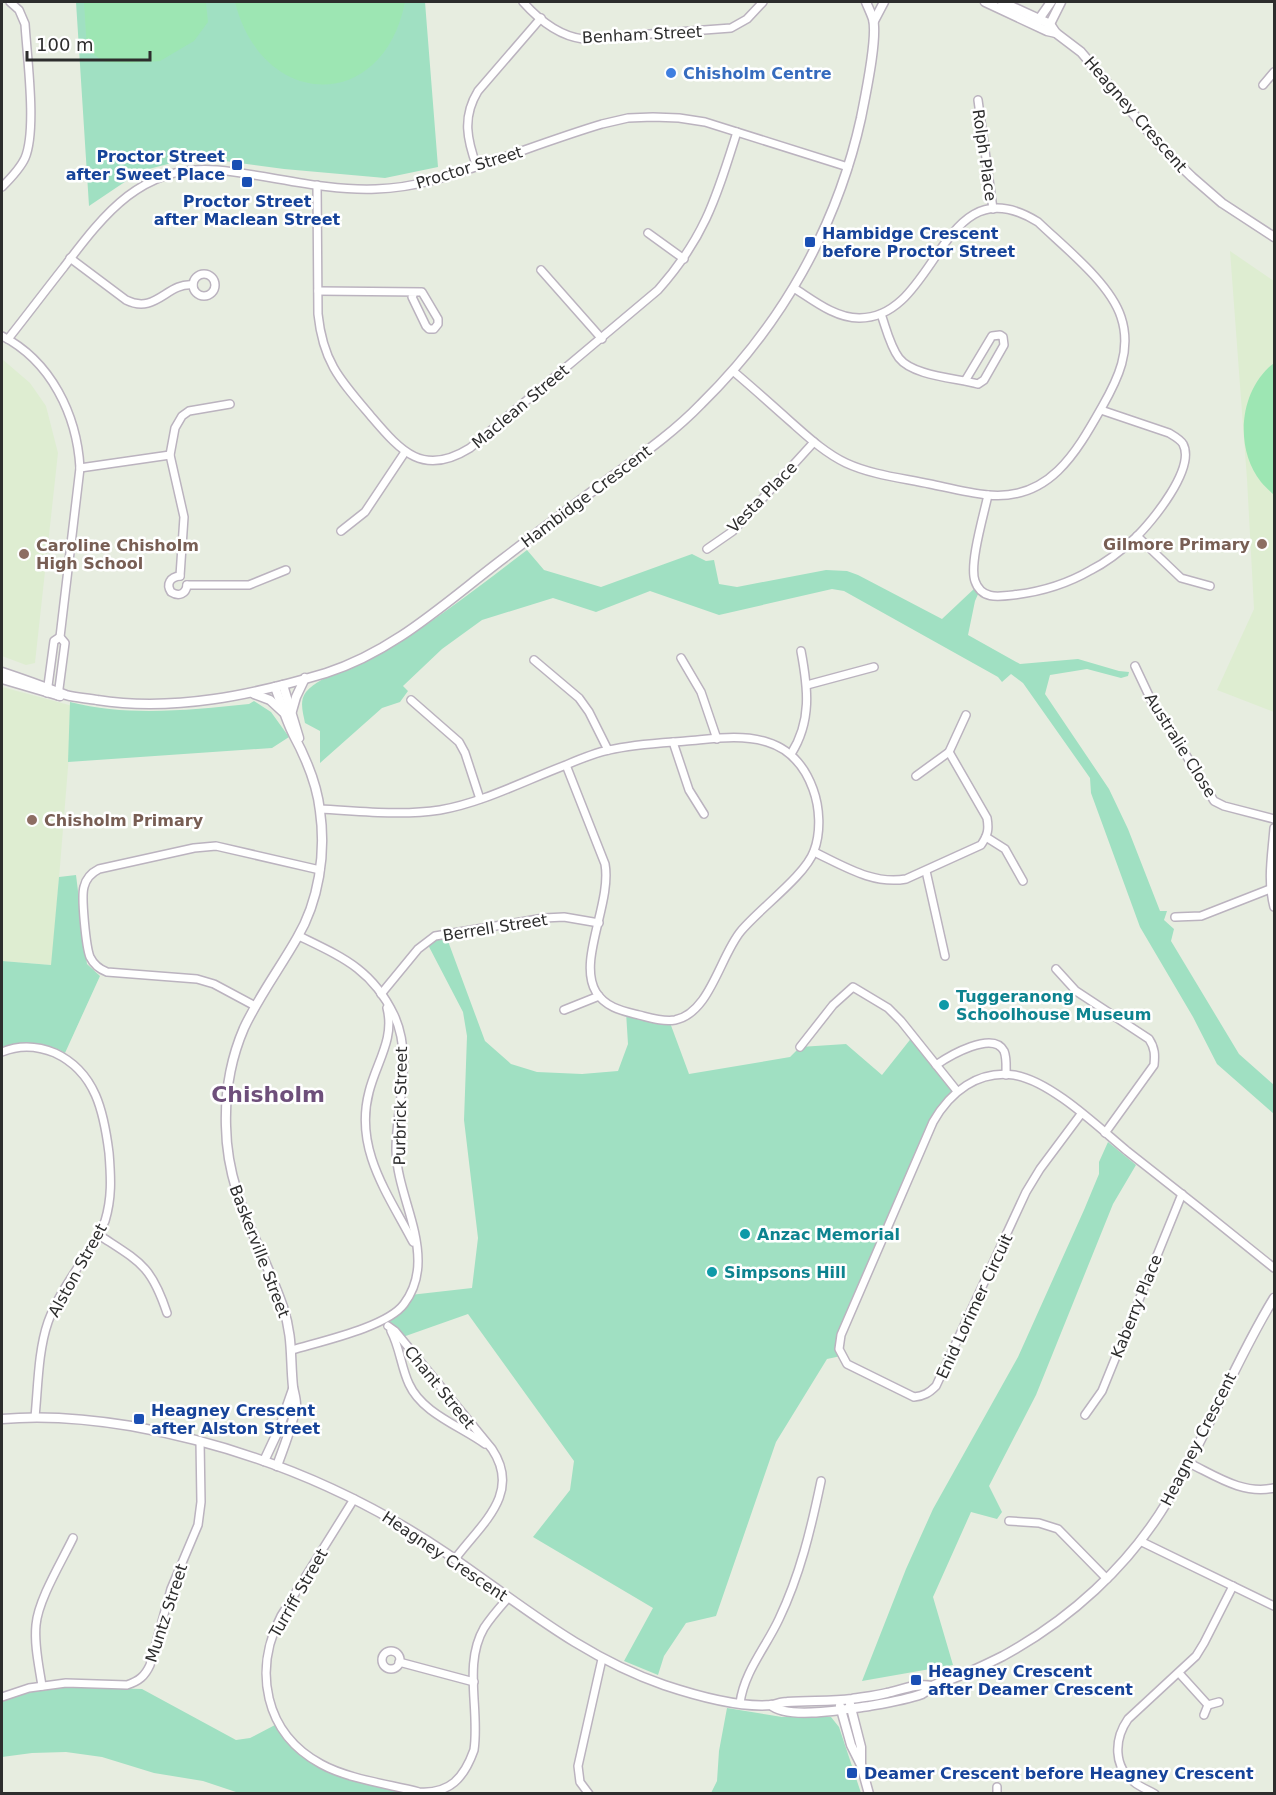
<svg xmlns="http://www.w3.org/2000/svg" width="1276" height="1795" font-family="'DejaVu Sans',sans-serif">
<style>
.education{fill:#deedd1}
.grass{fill:#a0e0c2}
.pitch{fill:#9de6b3}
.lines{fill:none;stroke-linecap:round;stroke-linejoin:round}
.minor-casing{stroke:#bbb3bf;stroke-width:10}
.tertiary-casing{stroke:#bbb3bf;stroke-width:11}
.minor{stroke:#fff;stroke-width:7}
.tertiary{stroke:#fff;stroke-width:8}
.shop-dot{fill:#3f7fe0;stroke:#fff;stroke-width:2}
.transit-dot{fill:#1a4fb4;stroke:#fff;stroke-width:2}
.education-dot{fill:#8d6e63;stroke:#fff;stroke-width:2}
.culture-dot{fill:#0f9aa8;stroke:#fff;stroke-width:2}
.labels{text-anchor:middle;stroke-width:5;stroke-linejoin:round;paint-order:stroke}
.street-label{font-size:16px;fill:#2d2d2d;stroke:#fff}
.shop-label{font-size:16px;font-weight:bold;fill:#366cbe;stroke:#fff;text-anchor:start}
.transit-label{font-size:16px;font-weight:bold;fill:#164399;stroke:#fff;text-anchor:start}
.education-label{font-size:16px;font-weight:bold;fill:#785e54;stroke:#fff;text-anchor:start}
.culture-label{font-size:16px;font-weight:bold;fill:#0d838f;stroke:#fff;text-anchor:start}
.district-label{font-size:22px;font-weight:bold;fill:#6e4f7b;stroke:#fff}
</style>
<rect width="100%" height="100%" fill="#e7ede0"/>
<g class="education">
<polygon points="1230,251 1274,281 1274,712 1217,690 1254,609 1247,479"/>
<polygon points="2,359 30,383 46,406 58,453 35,663 26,665 2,656"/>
<polygon points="2,687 73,706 52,965 2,961"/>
</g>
<g class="grass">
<polygon points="76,2 425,2 438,167 385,178 284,169 195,157 141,171 89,206"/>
<path d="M527 550 544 570 601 587 692 554 706 561 714 560 719 584 737 587 826 570 847 571 858 575 942 619 976 587 979 592 975 601 968 635 1020 664 1078 659 1119 671 1129 672 1128 676 1121 678 1087 669 1050 675 1045 694 1109 789 1128 829 1160 911H1167L1164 920 1174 929 1171 941 1239 1054 1274 1085V1114L1217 1064 1193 1017 1140 927 1091 793 1090 778 1023 683 1011 674 1002 682 998 677 844 591 832 589 719 615 650 591 596 612 553 598 482 620 442 649 403 686 408 691 400 702 382 708 320 763V731L305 723C303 712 299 701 306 692 323 673 354 669 376 656 429 626 478 587 527 550Z"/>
<path d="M254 701 271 712 289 737 272 748 68 762 70 702C129 717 189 710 249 704Z"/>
<path d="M76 875 87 964 100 976 65 1053C45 1042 23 1041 2 1047V961L51 965 59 877Z"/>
<polygon points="445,933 485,1041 511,1064 537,1072 582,1074 618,1071 628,1044 626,1012 669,1020 689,1074 790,1057 800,1047 846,1044 882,1075 913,1036 957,1091 941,1108 841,1335 841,1356 827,1359 776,1442 716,1616 686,1623 664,1656 658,1675 624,1661 653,1608 533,1537 570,1490 574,1461 468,1314 400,1338 384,1320 410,1295 472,1288 478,1238 464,1120 467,1036 463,1012 426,941"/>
<polygon points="1108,1142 1136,1165 1113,1204 1036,1395 989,1486 1002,1512 997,1519 971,1512 933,1597 953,1665 862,1681 906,1569 933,1509 1018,1357 1084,1210 1099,1174 1099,1162"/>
<path d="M71 1687 142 1689 236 1740 250 1738 275 1725C309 1776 353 1780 408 1793H239L203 1781 154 1773 102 1757 66 1752 32 1753 2 1757V1700L32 1692Z"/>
<polygon points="727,1708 782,1717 831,1717 839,1727 861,1793 711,1793 717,1781 719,1751"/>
</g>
<g class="pitch">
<polygon points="84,2 206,2 208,22 194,41 160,61 131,63 105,62 87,50"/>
<path d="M235 2H405C383 114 262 110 235 2Z"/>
<path d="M1274 363V495C1270 491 1265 487 1261 482 1234 448 1239 390 1274 363Z"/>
</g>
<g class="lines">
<g class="minor-casing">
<g id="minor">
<path d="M523 2C539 20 559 36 583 39L731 28 747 19 763 2"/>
<polyline points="1263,85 1274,72"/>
<polyline points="978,100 993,209"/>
<path d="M477 167C467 140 462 117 478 91L541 18"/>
<path d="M317 185 318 314C323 362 340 380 370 415 400 450 422 478 470 448L658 290C705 237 716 198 737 132"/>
<path d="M2 187C10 179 20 169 25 158 37 130 27 57 25 24L19 10 10 2"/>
<polyline points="648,233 684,259"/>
<path d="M70 258 126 300C156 315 167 282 193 285"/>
<polyline points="541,270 602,339"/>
<circle cx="204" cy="285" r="11"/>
<polyline points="318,291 422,292 438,319 438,324 434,329 429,329 426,326 412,297 414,293"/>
<path d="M881 314C886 328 890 346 899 358 913 376 956 378 978 384L984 380 1004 345 1003 337 1000 335 992 336 965 381"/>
<path d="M2 336C51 361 77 415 80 468L60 637 65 643 58 696"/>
<path d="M8 339C27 315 45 291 64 267 104 214 143 163 217 170 270 175 322 191 376 189 416 188 453 175 490 162 528 149 565 135 602 124L628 118 653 117 679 118 705 122 848 167"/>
<path d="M733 371C753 388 772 405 791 422 808 437 825 453 846 463 872 475 902 478 930 484 949 488 968 493 988 495 1049 501 1076 453 1102 407 1118 379 1132 350 1121 317 1110 283 1064 247 1038 222 940 161 939 319 859 318 835 318 813 300 794 288"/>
<polyline points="80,468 170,455"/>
<path d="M988 495C984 514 969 564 975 581 981 599 997 597 1013 595 1040 592 1067 584 1091 570 1107 562 1122 550 1135 538 1152 522 1196 468 1183 444 1180 439 1174 436 1169 433L1101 410"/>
<polyline points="341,531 365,512 405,452"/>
<polyline points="1137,536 1181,578 1210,586"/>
<polyline points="707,549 733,531 814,442"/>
<polyline points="180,576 184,517 170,455 175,428 182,416 189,411 230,404"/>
<path d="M180 576C170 577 166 584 171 592 179 597 186 594 187 585"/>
<polyline points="187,585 249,585 286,570"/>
<polyline points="681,658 701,692 717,739"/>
<polyline points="534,660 579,698 589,712 608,750"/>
<polyline points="1135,666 1152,702 1164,719 1214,801 1224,806 1274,819"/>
<polyline points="807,685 874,667"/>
<polyline points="47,693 54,641 60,637"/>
<polyline points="411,700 459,742 465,753 480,799"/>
<polyline points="673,742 689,790 704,814"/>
<path d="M791 754C812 721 808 688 801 651"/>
<polyline points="916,776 949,752 966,715"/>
<path d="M320 809C359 811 401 816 440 810 482 803 526 780 566 765L605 864C612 903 577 961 596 992 606 1008 623 1011 639 1015 651 1018 663 1022 675 1020 710 1013 720 956 741 931 759 909 805 876 814 851 821 832 820 808 813 789 805 767 790 749 767 742 741 734 712 739 686 741 660 743 634 744 609 750 594 753 580 759 566 765"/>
<path d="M1274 828C1272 855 1267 880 1274 907"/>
<polyline points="986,837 1005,849 1023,881"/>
<path d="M814 852C844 866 873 885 906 879L981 845C988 835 989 829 987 818L949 752"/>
<polyline points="926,871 945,956"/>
<polyline points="1175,917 1201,916 1270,889"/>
<path d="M1056 969 1076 991 1149 1039C1155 1048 1155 1055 1154 1065L1105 1133"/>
<polyline points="381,994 418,949 435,936 544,918 564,917 599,923"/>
<path d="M255 1006 214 984 197 979 107 972C99 969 94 965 90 957 86 947 81 897 84 887 86 878 91 873 99 869L194 848 216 846 320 870"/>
<path d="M387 1008C395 1039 376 1063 369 1092 354 1149 388 1194 413 1242"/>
<polyline points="564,1010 599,996"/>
<polyline points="800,1047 833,1005 853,987 888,1008 901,1021 957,1091"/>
<path d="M2 1052C19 1045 38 1046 55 1053 96 1072 104 1113 109 1153 111 1178 112 1198 105 1221 89 1256 61 1286 48 1322 38 1351 38 1387 35 1417"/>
<path d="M936 1065C949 1056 993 1030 1004 1051 1007 1058 1006 1067 1006 1075"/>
<path d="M1081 1114 1040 1169 1026 1192 936 1386C929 1393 924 1396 914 1397L847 1364 839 1349 841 1335 933 1122C950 1092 978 1070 1014 1075 1051 1081 1098 1127 1127 1151 1177 1190 1226 1229 1274 1268"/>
<path d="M99 1235C140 1262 151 1265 167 1313"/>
<path d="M388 1326 395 1331 492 1449C522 1494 481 1524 455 1559"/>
<path d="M391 1331C400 1348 401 1367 409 1384 422 1413 460 1426 485 1444"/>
<path d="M292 1350C322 1341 387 1327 404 1304 413 1292 418 1276 418 1261 418 1223 397 1188 396 1150 396 1106 414 1058 394 1015 372 969 342 957 299 936"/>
<polyline points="1085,1415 1102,1391 1182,1194"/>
<path d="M1189 1463C1216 1476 1243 1495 1274 1488"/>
<path d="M354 1499 281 1616C253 1670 264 1733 321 1764 348 1779 388 1784 419 1792 450 1794 464 1778 474 1750 480 1710 463 1664 484 1628 491 1617 500 1607 508 1598"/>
<polyline points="1009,1521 1039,1523 1058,1529 1107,1579"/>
<polyline points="1140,1541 1274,1606"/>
<circle cx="391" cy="1660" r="9"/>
<polyline points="399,1662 474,1682"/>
<polyline points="1179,1673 1208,1705 1219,1702"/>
<path d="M42 1686C39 1666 34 1645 36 1625 38 1600 62 1561 73 1538"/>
<path d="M2 1697 29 1688 66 1683 127 1685C139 1681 145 1676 150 1665L171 1589 198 1525 201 1502 200 1441"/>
<path d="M740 1703C744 1672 766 1647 779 1619 800 1575 811 1529 821 1481"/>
<polyline points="1204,1715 1208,1705"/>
<polyline points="997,1787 997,1794"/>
<polyline points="589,1794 580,1782 578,1766 602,1659"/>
<path d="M1155 1794C1148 1790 1140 1787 1134 1782 1113 1767 1114 1739 1128 1719L1196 1656 1204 1643 1233 1586"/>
</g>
</g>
<g class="tertiary-casing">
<g id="tertiary">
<polyline points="985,2 1047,31 1056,33"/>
<polyline points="1002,2 1050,24 1056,33 1081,52 1163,149 1192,177 1222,203 1274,237"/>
<polyline points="874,21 884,2"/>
<polyline points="1037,22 1051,2"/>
<polyline points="1048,28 1061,2"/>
<path d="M2 672C23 679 45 687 66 695 76 698 88 698 97 700 174 712 252 695 326 673 395 651 447 601 504 558 540 530 577 503 614 475 644 453 675 431 701 404 781 326 837 227 861 118 865 97 878 38 873 19 871 13 868 7 866 2"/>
<polyline points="2,679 60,696"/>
<polyline points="283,685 299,738"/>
<path d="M275 687C281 703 286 720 293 734 306 758 317 783 320 811 326 853 319 901 297 938 280 968 259 996 244 1028 231 1058 225 1093 226 1126 227 1196 261 1243 283 1307 293 1337 290 1357 293 1387 294 1393 296 1398 296 1405 293 1425 284 1446 277 1466"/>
<polyline points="254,694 270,700 283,712"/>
<polyline points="292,711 296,697 305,678"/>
<path d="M2 1419C45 1415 89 1419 131 1426 244 1446 351 1489 446 1553 518 1602 580 1656 664 1685 694 1695 741 1708 772 1705 777 1704 782 1702 787 1702 808 1700 830 1702 852 1699 864 1697 875 1696 887 1693 901 1690 917 1683 931 1686"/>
<polyline points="264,1461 279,1429 293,1389"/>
<polyline points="850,1704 861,1747 861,1764"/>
<path d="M771 1705C787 1720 847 1709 869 1706 886 1703 905 1700 922 1694 926 1692 928 1688 932 1686 939 1682 947 1681 954 1678 971 1672 987 1664 1003 1656 1069 1620 1128 1567 1167 1502 1207 1436 1234 1363 1274 1298"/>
<polyline points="840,1706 851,1745 861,1765 869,1794"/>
</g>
</g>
<use href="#minor" class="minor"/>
<use href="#tertiary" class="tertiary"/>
</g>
<circle class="shop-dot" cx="671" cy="73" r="6"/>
<g class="transit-dot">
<rect x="231" y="159" width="12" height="12" rx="3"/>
<rect x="241" y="176" width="12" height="12" rx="3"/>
<rect x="804" y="236" width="12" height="12" rx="3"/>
<rect x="133" y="1413" width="12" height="12" rx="3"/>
<rect x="910" y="1674" width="12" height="12" rx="3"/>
<rect x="846" y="1767" width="12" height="12" rx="3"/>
</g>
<g class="education-dot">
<circle cx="1262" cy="544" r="6"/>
<circle cx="24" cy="554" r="6"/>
<circle cx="32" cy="820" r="6"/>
</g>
<g class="culture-dot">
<circle cx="944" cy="1005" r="6"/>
<circle cx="745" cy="1234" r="6"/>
<circle cx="712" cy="1272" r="6"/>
</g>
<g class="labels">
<g class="street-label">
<text transform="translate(642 34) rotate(-3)" y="6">Benham Street</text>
<text transform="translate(1136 114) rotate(49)" y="6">Heagney Crescent</text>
<text transform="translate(985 155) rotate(82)" y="6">Rolph Place</text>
<text transform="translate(469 167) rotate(-17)" y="6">Proctor Street</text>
<text transform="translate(520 406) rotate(-40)" y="6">Maclean Street</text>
<text transform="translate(586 496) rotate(-37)" y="6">Hambidge Crescent</text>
<text transform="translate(762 497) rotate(-46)" y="6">Vesta Place</text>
<text transform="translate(1181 745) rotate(58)" y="6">Australie Close</text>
<text transform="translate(495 927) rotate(-9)" y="6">Berrell Street</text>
<text transform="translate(400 1106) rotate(-89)" y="6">Purbrick Street</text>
<text transform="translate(260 1251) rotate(69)" y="6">Baskerville Street</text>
<text transform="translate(77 1270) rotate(-61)" y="6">Alston Street</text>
<text transform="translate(974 1306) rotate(-65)" y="6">Enid Lorimer Circuit</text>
<text transform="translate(1136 1306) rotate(-68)" y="6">Kaberry Place</text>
<text transform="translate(440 1387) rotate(51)" y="6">Chant Street</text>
<text transform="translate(1198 1439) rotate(-63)" y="6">Heagney Crescent</text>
<text transform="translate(445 1556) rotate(34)" y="6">Heagney Crescent</text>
<text transform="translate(298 1593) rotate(-60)" y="6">Turriff Street</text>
<text transform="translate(166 1613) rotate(-72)" y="6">Muntz Street</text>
</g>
<g class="shop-label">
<text x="683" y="79">Chisholm Centre</text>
</g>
<g class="transit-label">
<text x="225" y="162" text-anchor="end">Proctor Street<tspan x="225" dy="18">after Sweet Place</tspan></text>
<text x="247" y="207" text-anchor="middle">Proctor Street<tspan x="247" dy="18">after Maclean Street</tspan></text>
<text x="822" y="239">Hambidge Crescent<tspan x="822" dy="18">before Proctor Street</tspan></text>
<text x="151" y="1416">Heagney Crescent<tspan x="151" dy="18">after Alston Street</tspan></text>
<text x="928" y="1677">Heagney Crescent<tspan x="928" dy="18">after Deamer Crescent</tspan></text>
<text x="864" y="1779">Deamer Crescent before Heagney Crescent</text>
</g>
<g class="education-label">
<text x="1250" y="550" text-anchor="end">Gilmore Primary</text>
<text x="36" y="551">Caroline Chisholm<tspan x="36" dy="18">High School</tspan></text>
<text x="44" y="826">Chisholm Primary</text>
</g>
<g class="culture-label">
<text x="956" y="1002">Tuggeranong<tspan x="956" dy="18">Schoolhouse Museum</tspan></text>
<text x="757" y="1240">Anzac Memorial</text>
<text x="724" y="1278">Simpsons Hill</text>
</g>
<g class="district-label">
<text x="268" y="1102">Chisholm</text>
</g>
</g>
<rect width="1276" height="1795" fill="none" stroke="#2d2d2d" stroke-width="6"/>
<path d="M27 51v9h123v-9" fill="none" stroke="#2d2d2d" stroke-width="3"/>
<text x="36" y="51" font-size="18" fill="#2d2d2d" stroke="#ffffff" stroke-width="4.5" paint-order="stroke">100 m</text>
</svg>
